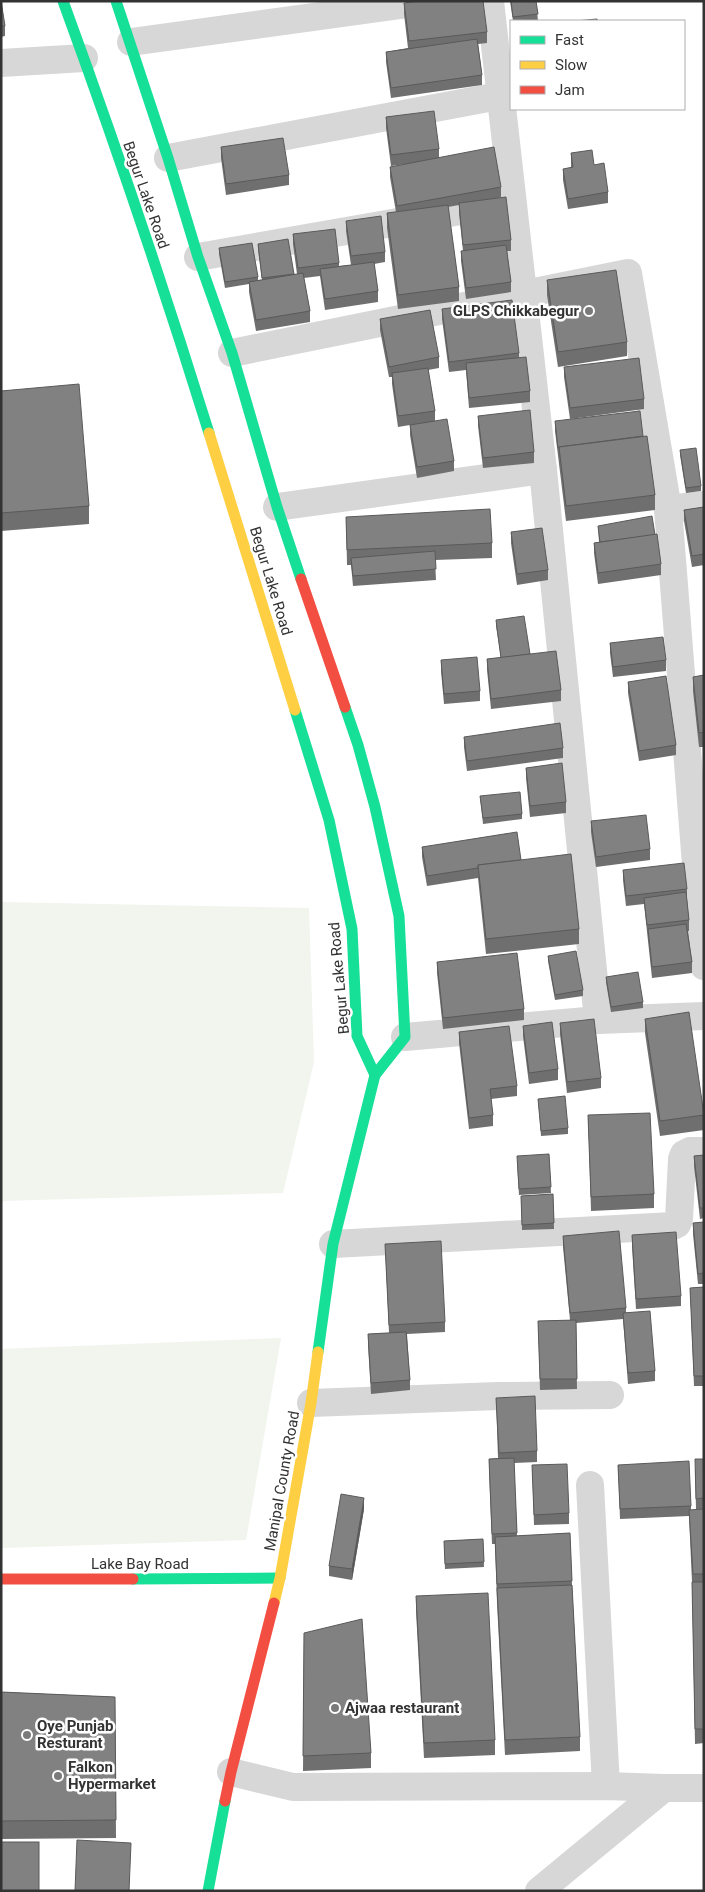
<svg xmlns="http://www.w3.org/2000/svg" width="705" height="1892" font-family="Roboto,sans-serif">
<style>
.green{fill:#f1f5ed}
.lines{fill:none;stroke-linecap:round;stroke-linejoin:round}
.street{stroke:#d7d7d7;stroke-width:28}
.fast{stroke:#16e098;stroke-width:11}
.slow{stroke:#ffcf43;stroke-width:11}
.jam{stroke:#f24e42;stroke-width:11}
.wall{fill:#6f6f6f}
.shaded-wall{fill:#5a5a5a}
.building{fill:#818181;stroke:#5a5a5a}
.poi-dot{fill:#7a7a7a;stroke:#fff;stroke-width:2}
.labels{text-anchor:middle;stroke-width:5;stroke-linejoin:round;paint-order:stroke}
.street-label{font-size:15px;fill:#333;stroke:#fff}
.poi-label{font-size:15px;font-weight:bold;fill:#333;stroke:#fff;text-anchor:start}
</style>
<rect width="100%" height="100%" fill="#fff"/>
<g class="green">
<polygon points="1,902 309,908 314,1062 283,1193 1,1201"/>
<polygon points="281,1338 246,1540 1,1548 1,1349"/>
</g>
<g class="lines">
<g class="street">
<polyline points="490,1 543,470 598,1020"/>
<polyline points="131,42 430,1"/>
<polyline points="1,63 84,58"/>
<polyline points="168,158 499,96"/>
<polyline points="198,257 495,205"/>
<polyline points="232,353 628,273 668,509 704,966"/>
<polyline points="277,507 543,470"/>
<polyline points="668,509 704,505"/>
<polyline points="405,1037 598,1020 704,1016"/>
<polyline points="333,1244 673,1226 677,1224 679,1219 682,1159 684,1154 690,1151 704,1151"/>
<polyline points="311,1403 498,1396 610,1395"/>
<polyline points="590,1485 606,1786"/>
<polyline points="231,1772 293,1787 606,1786 664,1788"/>
<polyline points="539,1891 664,1788 704,1788"/>
</g>
<g class="fast">
<path d="M63 1C115 143 164 288 209 433"/>
<polyline points="116,1 168,158 198,257 232,353 277,507 301,579"/>
<polyline points="295,710 329,820 352,929 357,1036 375,1075"/>
<polyline points="318,1352 333,1244 375,1075 405,1037 399,916 375,807 358,745 345,707"/>
<polyline points="133,1579 280,1578"/>
<polyline points="208,1891 225,1801"/>
</g>
<g class="slow">
<polyline points="209,433 295,710"/>
<polyline points="274,1603 280,1578 311,1403 318,1352"/>
</g>
<g class="jam">
<polyline points="301,579 345,707"/>
<polyline points="1,1579 133,1579"/>
<polyline points="225,1801 231,1772 274,1603"/>
</g>
</g>
<g class="wall">
<polygon points="1,1 5,26 5,36 1,37"/>
<polygon points="510,1 536,1 538,21 513,21"/>
<polygon points="404,3 487,32 487,43 478,44 482,75 482,85 391,98 386,62 386,52 408,48 404,14"/>
<polygon points="386,117 439,149 439,158 501,187 501,197 495,199 511,240 511,251 507,251 511,282 511,292 466,299 461,261 461,251 463,251 459,213 459,205 448,207 459,287 459,301 398,309 387,228 387,213 396,212 390,177 390,167 406,164 391,166 386,128"/>
<polygon points="221,147 289,175 289,185 226,195 221,158"/>
<polygon points="571,153 594,165 608,192 608,203 568,209 563,180 563,169 571,168"/>
<polygon points="346,221 385,252 385,262 374,264 378,291 378,302 325,310 320,276 304,278 310,311 310,322 256,331 249,292 249,284 225,288 219,254 219,248 258,277 258,280 262,280 258,249 258,244 294,274 297,274 293,244 293,234 339,263 339,266 351,265 346,231"/>
<polygon points="547,280 627,342 627,356 558,367 547,295"/>
<polygon points="442,309 519,353 519,357 530,391 530,402 469,408 466,370 449,372 442,319"/>
<polygon points="380,319 439,357 439,368 428,370 435,411 435,421 454,461 454,471 417,478 410,435 410,425 398,427 392,384 392,377 389,377 380,330"/>
<polygon points="564,367 644,399 644,409 570,419 564,377"/>
<polygon points="1,391 89,506 89,524 1,531"/>
<polygon points="478,416 534,452 534,463 483,468 478,426"/>
<polygon points="555,421 643,436 655,495 655,510 566,521 555,431"/>
<polygon points="703,440 704,440 704,458 703,451"/>
<polygon points="680,450 701,486 701,491 686,493 680,455"/>
<polygon points="704,507 704,565 692,567 684,521 684,510"/>
<polygon points="346,517 492,543 492,558 435,560 436,580 353,586 351,565 347,565"/>
<polygon points="598,526 655,535 661,564 661,575 598,584 594,553 594,543 599,542"/>
<polygon points="511,532 548,570 548,580 517,585 511,543"/>
<polygon points="496,620 530,654 561,690 561,701 491,709 487,670 487,659 501,658 496,626"/>
<polygon points="610,643 666,660 666,671 613,677 610,653"/>
<polygon points="441,660 480,691 480,701 444,704 441,671"/>
<polygon points="704,675 704,747 699,747 693,691 693,677"/>
<polygon points="628,682 676,745 676,755 639,761 628,693"/>
<polygon points="464,737 563,748 563,758 467,771 464,747"/>
<polygon points="526,768 566,802 566,813 530,817 526,778"/>
<polygon points="480,796 522,814 522,819 483,824"/>
<polygon points="591,821 650,849 650,860 596,867 591,832"/>
<polygon points="422,847 521,860 579,929 579,944 486,954 478,878 427,886 422,857"/>
<polygon points="623,870 687,889 687,899 689,920 689,931 688,931 692,962 692,973 652,978 644,904 626,906 623,880"/>
<polygon points="548,956 583,990 583,996 555,1000 548,961"/>
<polygon points="437,962 524,1009 524,1020 443,1029 437,973"/>
<polygon points="606,977 643,1002 643,1008 611,1012 606,982"/>
<polygon points="645,1019 704,1115 704,1130 660,1136 645,1033"/>
<polygon points="560,1023 601,1078 601,1088 567,1093 560,1034"/>
<polygon points="523,1026 558,1069 558,1080 529,1084 523,1036"/>
<polygon points="459,1032 517,1086 517,1096 491,1099 493,1115 493,1126 469,1129 459,1043"/>
<polygon points="538,1099 568,1128 568,1134 541,1136"/>
<polygon points="588,1115 654,1194 654,1208 591,1211"/>
<polygon points="549,1154 551,1193 519,1195 517,1161"/>
<polygon points="704,1155 704,1218 700,1219 694,1166 694,1156"/>
<polygon points="553,1194 554,1229 522,1230 521,1196"/>
<polygon points="704,1222 704,1284 698,1284 693,1234 693,1223"/>
<polygon points="632,1235 681,1296 681,1306 636,1309 632,1246"/>
<polygon points="563,1236 626,1308 626,1312 655,1371 655,1381 628,1384 623,1319 576,1323 577,1389 540,1390 538,1321 570,1320 563,1247"/>
<polygon points="385,1244 445,1322 445,1332 407,1334 410,1380 410,1390 371,1394 368,1345 368,1334 389,1333"/>
<polygon points="704,1287 704,1386 694,1386 690,1288"/>
<polygon points="496,1398 537,1451 537,1462 514,1463 517,1536 570,1533 572,1585 580,1737 580,1751 505,1755 497,1603 495,1544 492,1544 489,1469 489,1459 498,1458"/>
<polygon points="704,1459 704,1509 696,1509 695,1470"/>
<polygon points="532,1465 569,1513 569,1524 534,1525"/>
<polygon points="618,1465 691,1506 691,1510 704,1509 704,1743 695,1744 692,1582 689,1516 620,1519"/>
<polygon points="364,1509 352,1580 329,1576 329,1566"/>
<polygon points="483,1539 484,1567 445,1569 444,1541"/>
<polygon points="416,1596 495,1740 495,1755 424,1758 416,1611"/>
<polygon points="304,1633 371,1753 371,1768 303,1771"/>
<polygon points="1,1692 115,1697 116,1838 1,1839"/>
</g>
<polygon class="shaded-wall" points="364,1498 364,1509 352,1580 352,1569"/>
<g class="building">
<polygon points="1,1 5,26 1,26"/>
<polygon points="420,1 483,1 487,32 409,41 404,3"/>
<polygon points="511,1 536,1 538,14 513,17"/>
<polygon points="597,19 598,21 576,21"/>
<polygon points="477,39 482,75 391,88 386,52"/>
<polygon points="434,111 439,149 391,155 386,117"/>
<polygon points="283,138 289,175 226,184 221,147"/>
<polygon points="494,147 501,187 397,206 390,167"/>
<polygon points="592,150 594,165 604,163 608,192 568,199 563,169 573,167 571,153"/>
<polygon points="506,197 511,240 463,245 459,203"/>
<polygon points="448,205 459,287 398,295 387,213"/>
<polygon points="381,216 385,252 351,256 346,221"/>
<polygon points="335,229 339,263 298,268 293,234"/>
<polygon points="288,239 294,274 262,278 258,244"/>
<polygon points="252,243 258,277 225,282 219,248"/>
<polygon points="506,245 511,282 466,288 461,251"/>
<polygon points="374,262 378,291 325,299 320,269"/>
<polygon points="616,270 627,342 558,352 547,280"/>
<polygon points="303,273 310,311 256,320 249,282"/>
<polygon points="512,300 519,353 449,362 442,309"/>
<polygon points="430,310 439,357 389,367 380,319"/>
<polygon points="526,357 530,391 469,398 466,363"/>
<polygon points="639,358 644,399 570,408 564,367"/>
<polygon points="428,368 435,411 398,416 392,373"/>
<polygon points="79,384 89,506 1,513 1,391"/>
<polygon points="530,410 534,452 483,458 478,416"/>
<polygon points="640,411 643,436 559,447 558,448 555,421"/>
<polygon points="447,419 454,461 417,467 410,425"/>
<polygon points="647,436 655,495 566,506 559,447"/>
<polygon points="696,448 701,486 686,488 680,450"/>
<polygon points="704,507 704,554 692,556 684,510"/>
<polygon points="490,509 492,543 347,550 346,517"/>
<polygon points="652,516 655,535 600,542 598,526"/>
<polygon points="542,528 548,570 517,574 511,532"/>
<polygon points="657,534 661,564 598,573 594,543"/>
<polygon points="435,551 436,569 353,576 351,558"/>
<polygon points="524,616 530,654 501,658 496,620"/>
<polygon points="663,637 666,660 613,667 610,643"/>
<polygon points="556,651 561,690 491,699 487,659"/>
<polygon points="477,657 480,691 444,694 441,660"/>
<polygon points="704,675 704,732 699,733 693,677"/>
<polygon points="666,676 676,745 639,751 628,682"/>
<polygon points="560,723 563,748 467,761 464,737"/>
<polygon points="562,763 566,802 530,806 526,768"/>
<polygon points="520,792 522,814 483,818 480,796"/>
<polygon points="646,815 650,849 596,857 591,821"/>
<polygon points="517,832 521,860 478,865 478,868 427,876 422,847"/>
<polygon points="571,854 579,929 486,939 478,865"/>
<polygon points="684,863 687,889 626,896 623,870"/>
<polygon points="686,892 689,920 647,925 644,898"/>
<polygon points="686,924 692,962 652,967 648,929"/>
<polygon points="576,951 583,990 555,995 548,956"/>
<polygon points="517,953 524,1009 443,1018 437,962"/>
<polygon points="638,972 643,1002 611,1007 606,977"/>
<polygon points="689,1012 704,1115 660,1121 645,1019"/>
<polygon points="594,1019 601,1078 567,1082 560,1023"/>
<polygon points="552,1022 558,1069 529,1073 523,1026"/>
<polygon points="509,1026 517,1086 490,1089 493,1115 469,1118 459,1032"/>
<polygon points="565,1096 568,1128 541,1131 538,1099"/>
<polygon points="650,1113 654,1194 591,1197 588,1115"/>
<polygon points="549,1154 551,1187 519,1189 517,1156"/>
<polygon points="704,1155 704,1208 700,1208 694,1156"/>
<polygon points="553,1194 554,1223 522,1225 521,1196"/>
<polygon points="704,1222 704,1273 698,1274 693,1223"/>
<polygon points="619,1231 626,1308 570,1313 563,1236"/>
<polygon points="676,1232 681,1296 636,1299 632,1235"/>
<polygon points="441,1241 445,1322 389,1325 385,1244"/>
<polygon points="704,1287 704,1376 694,1376 690,1288"/>
<polygon points="650,1311 655,1371 628,1373 623,1313"/>
<polygon points="576,1320 577,1379 540,1379 538,1321"/>
<polygon points="406,1332 410,1380 371,1383 368,1334"/>
<polygon points="535,1396 537,1451 499,1453 496,1398"/>
<polygon points="514,1458 517,1533 492,1534 489,1459"/>
<polygon points="695,1459 704,1459 704,1498 696,1499"/>
<polygon points="689,1461 691,1506 620,1509 618,1465"/>
<polygon points="567,1464 569,1513 534,1515 532,1465"/>
<polygon points="341,1494 364,1498 352,1569 329,1566"/>
<polygon points="704,1509 704,1574 693,1574 689,1510"/>
<polygon points="570,1533 572,1581 497,1584 495,1537"/>
<polygon points="483,1539 484,1562 445,1564 444,1541"/>
<polygon points="692,1582 704,1582 704,1729 695,1729"/>
<polygon points="572,1585 580,1737 505,1740 497,1588"/>
<polygon points="488,1593 495,1740 424,1743 416,1596"/>
<polygon points="362,1619 371,1753 303,1756 304,1633"/>
<polygon points="1,1692 115,1697 116,1820 1,1821"/>
<polygon points="77,1840 131,1843 129,1891 75,1891"/>
<rect x="1" y="1842" width="38" height="49"/>
</g>
<g class="poi-dot">
<circle cx="589" cy="311" r="5"/>
<circle cx="335" cy="1708" r="5"/>
<circle cx="27" cy="1735" r="5"/>
<circle cx="58" cy="1776" r="5"/>
</g>
<g class="labels">
<g class="street-label">
<text transform="translate(146 195) rotate(71)" y="5">Begur Lake Road</text>
<text transform="translate(271 581) rotate(73)" y="5">Begur Lake Road</text>
<text transform="translate(339 978) rotate(-95)" y="5">Begur Lake Road</text>
<text transform="translate(282 1481) rotate(-80)" y="5">Manipal County Road</text>
<text x="140" y="1569">Lake Bay Road</text>
</g>
<g class="poi-label">
<text x="579" y="316" text-anchor="end">GLPS Chikkabegur</text>
<text x="345" y="1713">Ajwaa restaurant</text>
<text x="37" y="1731">Oye Punjab<tspan x="37" dy="17">Resturant</tspan></text>
<text x="68" y="1772">Falkon<tspan x="68" dy="17">Hypermarket</tspan></text>
</g>
</g>
<rect width="705" height="1892" fill="none" stroke="#333333" stroke-width="5"/>
<rect x="510" y="20" width="175" height="90" fill="#ffffff" stroke="#adadad"/>
<rect x="520" y="36" width="25" height="8" fill="#16e098" stroke="#adadad"/>
<text x="555" y="45" font-size="15" fill="#333333">Fast</text>
<rect x="520" y="61" width="25" height="8" fill="#ffcf43" stroke="#adadad"/>
<text x="555" y="70" font-size="15" fill="#333333">Slow</text>
<rect x="520" y="86" width="25" height="8" fill="#f24e42" stroke="#adadad"/>
<text x="555" y="95" font-size="15" fill="#333333">Jam</text>
</svg>
